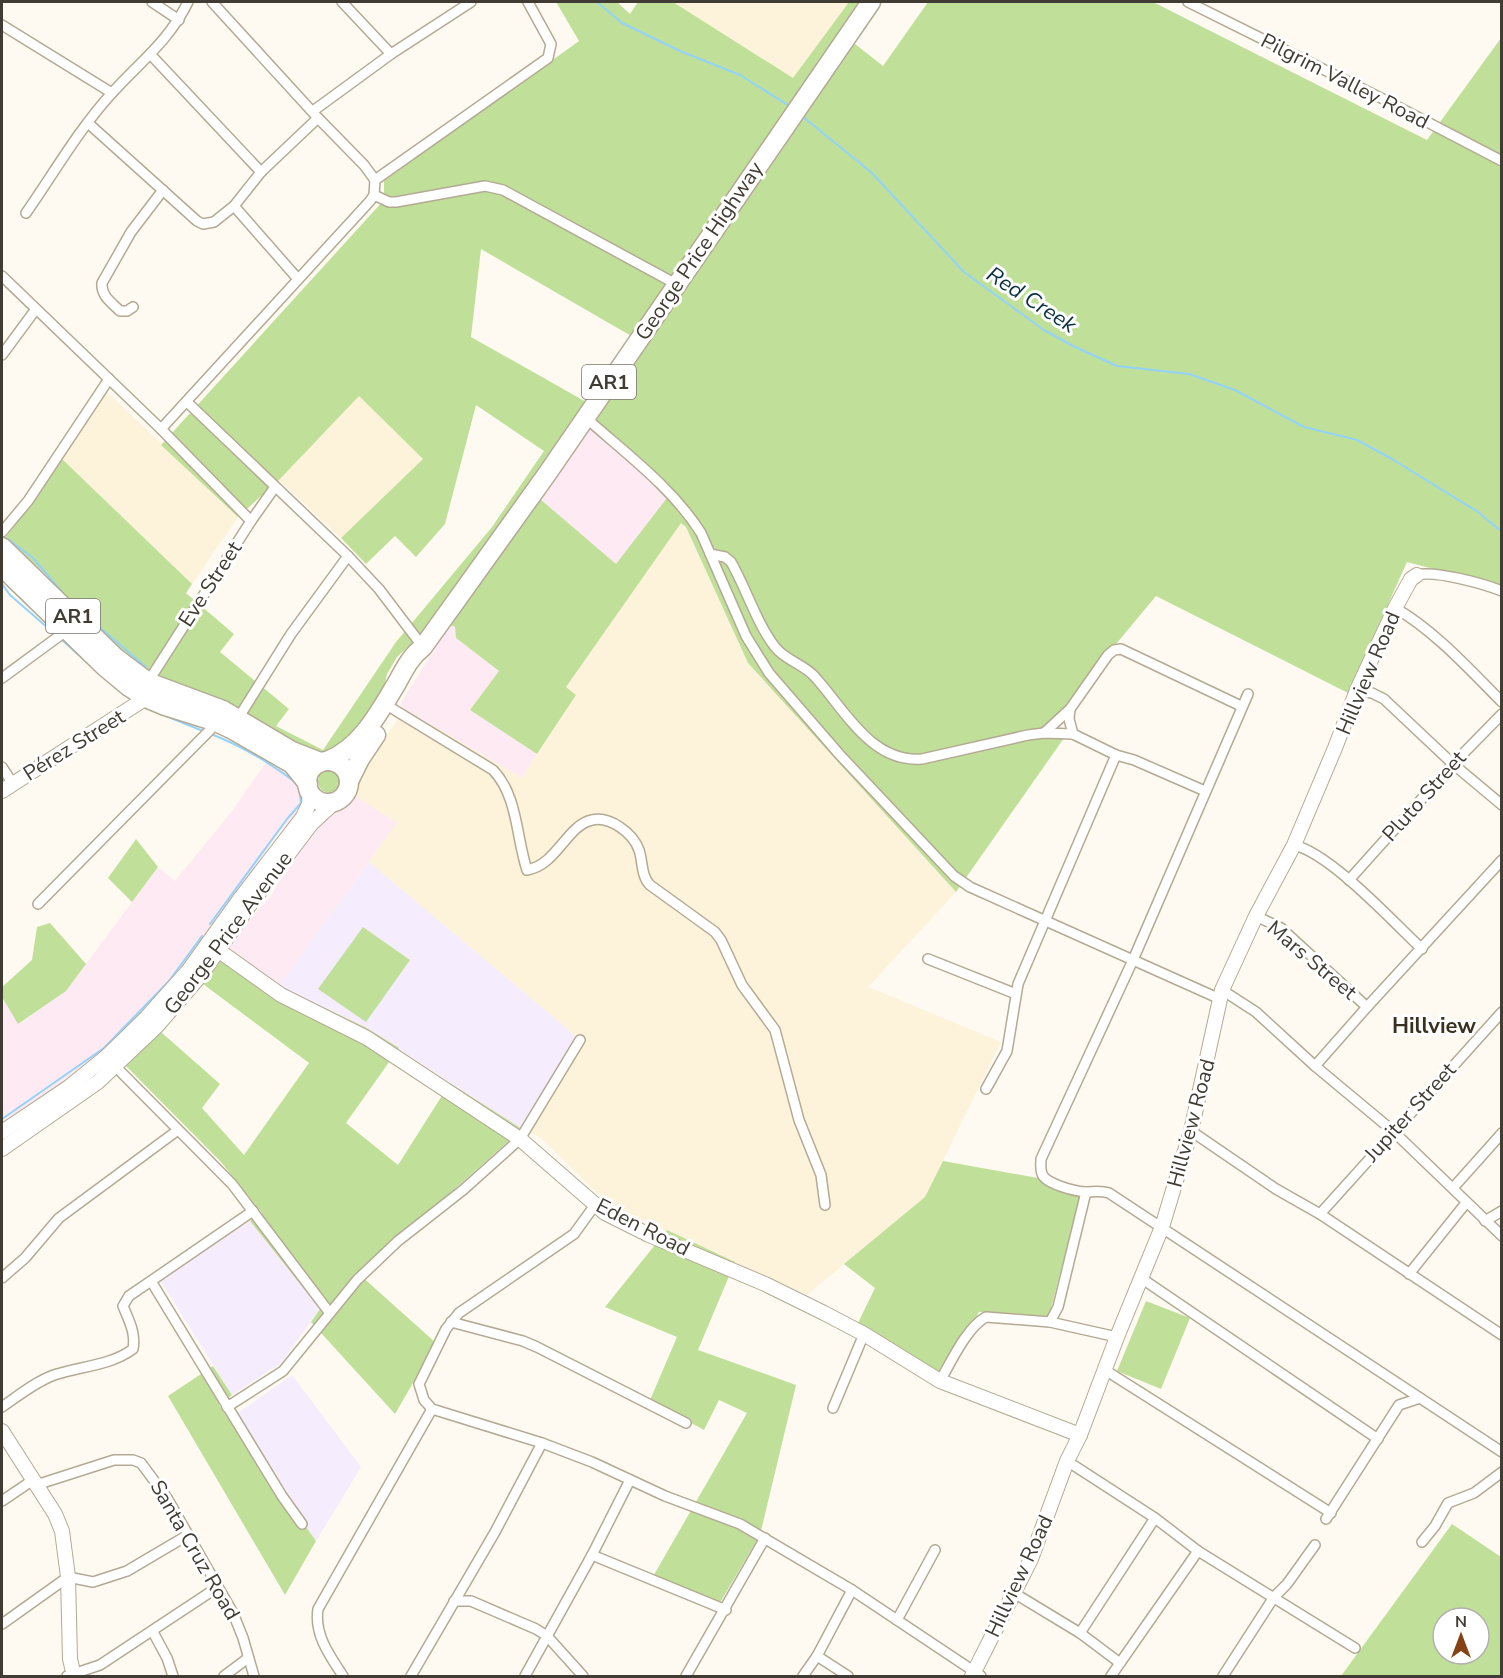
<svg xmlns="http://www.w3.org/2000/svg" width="1503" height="1678" font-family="'Nunito Sans',sans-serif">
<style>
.commercial{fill:#feeaf3}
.built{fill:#fdf2da}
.education{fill:#f5ecfd}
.green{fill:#c0e099;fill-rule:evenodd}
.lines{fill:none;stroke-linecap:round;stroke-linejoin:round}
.stream{stroke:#93d3fb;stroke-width:2}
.street-casing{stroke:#b4aa94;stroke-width:12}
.secondary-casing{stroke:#b4aa94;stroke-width:16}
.highway-casing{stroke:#b4aa94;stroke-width:21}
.street{stroke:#fff;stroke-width:9}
.secondary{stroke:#fff;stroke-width:14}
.highway{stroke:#fff;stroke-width:18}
.labels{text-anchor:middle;stroke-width:6;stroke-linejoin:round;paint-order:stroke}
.shield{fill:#fff;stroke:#7a7670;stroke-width:1.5}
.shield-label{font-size:20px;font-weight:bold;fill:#413c33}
.street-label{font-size:21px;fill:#413c33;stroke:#fff}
.water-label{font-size:22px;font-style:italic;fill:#0a3044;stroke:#fff}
.neighbourhood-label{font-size:22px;font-weight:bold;fill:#39311f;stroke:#fff}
</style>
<rect width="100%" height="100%" fill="#fefaf1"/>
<g class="commercial">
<polygon points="590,423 670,494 616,565 540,499"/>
<polygon points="450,625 455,627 456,638 499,671 470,710 537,754 522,778 401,707 402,701"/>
<polygon points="269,758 295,775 304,790 303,806 295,818 285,825 272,842 265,855 239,888 176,978 137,1022 76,1074 2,1126 2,997 19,1024 66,991 158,867 175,881 232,811"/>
<polygon points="356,796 397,823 279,986 226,953 241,930 271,896 286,868 324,820"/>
</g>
<g class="built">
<polygon points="673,2 849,2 793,78"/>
<polygon points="106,391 238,517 192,584 61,458"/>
<polygon points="359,396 423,459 341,538 279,480"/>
<polygon points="680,522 686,527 748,663 956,892 868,987 1001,1042 925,1197 807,1295 609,1205 540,1137 522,1129 578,1038 369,862 397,823 356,796 363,770 396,722 401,707 522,778 576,695 566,687"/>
</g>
<g class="education">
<polygon points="369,862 578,1038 522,1129 365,1027 279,986"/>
<polygon points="250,1221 320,1309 281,1363 232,1395 160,1280"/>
<polygon points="292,1375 361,1467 316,1541 229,1419"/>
</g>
<g class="green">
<polygon points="556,2 617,2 630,14 638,2 673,2 793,78 849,2 864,2 633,337 481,249 471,337 588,403 437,619 397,657 387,674 384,688 357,734 328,753 314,754 162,680 134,663 65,599 48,577 30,560 16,552 4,540 61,458 192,584 186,593 234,634 220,652 289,709 276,726 323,750 396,642 492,527 544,451 476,405 445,524 416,557 395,536 366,564 341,538 423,459 359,396 279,480 238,517 161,445 384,200 384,181 579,41"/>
<polygon points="928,2 1153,2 1427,140 1501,38 1501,591 1482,582 1407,562 1348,693 1156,596 1042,733 1064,738 956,892 748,663 686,527 681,523 566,687 576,695 537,754 470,710 499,671 456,638 455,627 450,625 540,499 616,564 670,494 590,423 850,40 883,66"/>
<circle cx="330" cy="781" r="12"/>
<polygon points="136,839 158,867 132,902 108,878"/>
<polygon points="50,923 86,964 66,991 18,1024 2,997 2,987 32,960 37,927"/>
<polygon points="363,927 410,960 366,1022 318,989"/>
<polygon points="226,953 279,986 365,1027 399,1048 346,1123 398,1165 450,1083 522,1129 359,1274 436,1343 395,1414 311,1322 320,1309 250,1221 262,1213 221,1162 126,1066 161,1032 220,1084 202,1108 244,1155 309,1063 203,984"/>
<polygon points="943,1161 1038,1178 1081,1193 1049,1316 979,1312 941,1375 856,1327 875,1288 844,1264 925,1197"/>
<polygon points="667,1230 735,1262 698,1350 796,1385 760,1535 718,1606 651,1580 747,1413 719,1400 704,1430 650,1400 677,1337 605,1307"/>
<polygon points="1146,1301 1190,1318 1161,1389 1117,1371"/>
<polygon points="213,1366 232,1395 219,1405 316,1541 285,1595 168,1396"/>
<path d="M1452 1524 1501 1557V1676H1341ZM1443 1618H1479V1654H1443Z"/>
</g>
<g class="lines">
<g class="stream">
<polyline points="597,2 622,23 680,51 740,75 791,107"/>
<polyline points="802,116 872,173 964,272 1044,330 1073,346 1117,366 1189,374 1235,390 1304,427 1357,440 1392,459 1478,512 1502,532"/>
<polyline points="8,539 33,558 67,598"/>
<polyline points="2,584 10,595 56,635"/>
<polyline points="77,608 146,667"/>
<polyline points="61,639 92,667"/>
<polyline points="112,685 122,693"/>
<polyline points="161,714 203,731"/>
<path d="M210 924 287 819 301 803 299 785C271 763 244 747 211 734"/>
<polyline points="2,1119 104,1048 169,981 202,936"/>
</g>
<g class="street-casing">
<g id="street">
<polyline points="152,2 179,20"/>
<polyline points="212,2 318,118 364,165 375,180"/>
<polyline points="342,2 391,54"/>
<polyline points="1188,2 1385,100 1502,161"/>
<polyline points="2,25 112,93"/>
<polyline points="151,55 261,172"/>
<polyline points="313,111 391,54 471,2"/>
<polyline points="88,123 197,221 203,224 214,222 234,206 261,172 318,118"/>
<polyline points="374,195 389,202 396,202 485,186 503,190 676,284"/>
<polyline points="234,206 298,279"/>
<path d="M26 213C54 173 79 129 112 93 141 61 168 42 188 2"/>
<polyline points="2,276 161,429 251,521"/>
<path d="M133 307 127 311H120C111 302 101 296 102 283L131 232 163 190"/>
<polyline points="2,355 36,309"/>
<polyline points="187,402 348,556 379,589 423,647"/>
<path d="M585 417C625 453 672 487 701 533L746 636 769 673 840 755 954 876 970 887 1220 999"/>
<polyline points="161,429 370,201 374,195 375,180 548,58 551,44 528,2"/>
<polyline points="2,532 28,501 109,379"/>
<path d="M710 554 725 557 731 562C746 588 757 624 775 647 786 661 804 664 815 677 845 710 871 763 922 759L1028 735 1044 733 1073 734 1116 755 1134 760 1205 791"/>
<path d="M1417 575C1435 570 1484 584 1502 591"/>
<path d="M1395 608C1434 630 1470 670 1502 702"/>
<polyline points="2,678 66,631"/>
<polyline points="148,682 251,521 275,487"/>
<polyline points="1357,690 1372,693 1384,699 1453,764 1502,805"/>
<path d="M1248 694 1133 960 1041 1159C1041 1164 1040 1169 1042 1174 1046 1184 1074 1191 1085 1192 1093 1192 1100 1190 1109 1193L1502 1452"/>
<path d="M393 709 493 770C518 796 516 837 527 870 557 865 567 825 592 820 610 816 633 833 639 850 643 862 641 876 650 885L715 932 721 940 742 985 775 1030 799 1120 821 1175 825 1205"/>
<polyline points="1070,709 1069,719 1073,734"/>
<polyline points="239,717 291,634 348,556"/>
<polyline points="1044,733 1070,709 1108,655 1114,650 1121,649 1241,706"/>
<polyline points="2,767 13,784"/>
<path d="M1294 845C1331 854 1392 921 1422 949"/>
<polyline points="1349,880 1453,764 1502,714"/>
<polyline points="38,904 210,730 216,722"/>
<polyline points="1256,916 1281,928 1367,1007"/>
<polyline points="928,959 1016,994"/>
<polyline points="1222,990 1256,1012 1315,1066 1393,1131 1502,1236"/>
<polyline points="112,1063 232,1184 329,1312"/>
<polyline points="1315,1066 1367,1007 1502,860"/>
<polyline points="986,1089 1007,1051 1018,984 1116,755"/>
<polyline points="1191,1131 1276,1189 1320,1214 1502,1335"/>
<polyline points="1453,1188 1502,1133"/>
<polyline points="595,1205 574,1234 459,1313 446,1329 419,1384 424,1400 432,1409 542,1443 592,1462 665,1496 740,1524 852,1590 981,1676"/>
<polyline points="1320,1214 1502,1012"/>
<polyline points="1485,1221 1502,1211"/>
<polyline points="1409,1274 1466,1203"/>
<polyline points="2,1278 25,1258 59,1218 178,1130"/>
<polyline points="1141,1278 1378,1439"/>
<polyline points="151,1281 282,1496 302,1524"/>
<polyline points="451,1322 523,1341 537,1347 686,1423"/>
<polyline points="1050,1322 1058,1307 1086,1192"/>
<polyline points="1105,1370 1331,1513"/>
<path d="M940 1381C951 1362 967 1327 986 1317L1050 1322 1117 1337"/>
<path d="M2 1407C18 1396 35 1382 54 1375 80 1366 110 1366 133 1349 136 1333 129 1321 123 1306L129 1296 253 1211"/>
<polyline points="227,1407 283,1371 357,1280 398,1241 463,1190 520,1139 580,1040"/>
<polyline points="833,1408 864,1334"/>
<polyline points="1067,1461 1155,1518 1198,1551 1355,1648"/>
<polyline points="36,1485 114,1460 133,1460 141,1463 167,1498 233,1613 243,1638 254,1676"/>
<polyline points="2,1501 33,1480"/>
<polyline points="1326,1519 1399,1405 1420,1398"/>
<polyline points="1422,1542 1435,1526 1448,1503 1474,1493 1502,1472"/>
<polyline points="592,1555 726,1610"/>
<polyline points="1014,1593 1080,1633 1120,1663"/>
<polyline points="454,1601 471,1601 536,1629 547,1636 583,1676"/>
<polyline points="897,1620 935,1550"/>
<polyline points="2,1624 68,1577 93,1582 127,1571 188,1535"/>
<polyline points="153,1632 167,1658 173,1676"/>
<polyline points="1080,1633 1155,1518"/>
<polyline points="817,1656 848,1676"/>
<polyline points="67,1676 100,1665 218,1587"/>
<polyline points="224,1676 248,1658"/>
<path d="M343 1676C330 1656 314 1635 318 1609L432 1409"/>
<polyline points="411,1676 495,1532 542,1443"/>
<polyline points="525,1676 592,1555 630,1480"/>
<polyline points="686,1676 765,1538"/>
<polyline points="803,1676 817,1656 852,1590"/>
<polyline points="1111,1676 1198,1551"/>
<polyline points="1223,1676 1274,1597 1287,1584 1315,1545"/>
</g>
</g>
<g class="secondary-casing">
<g id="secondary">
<polyline points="2,791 146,698"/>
<polyline points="208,943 281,995 367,1038 520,1139 605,1213 649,1235 765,1284 824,1313 864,1334 940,1381 1080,1435"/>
<polyline points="2,1132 69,1087 106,1057 146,1018 188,971 239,900 303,817 309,804 310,791"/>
<polyline points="2,1149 98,1082 157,1026 201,975 249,906 312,823 336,801"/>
<polyline points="2,1431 55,1514 62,1531 68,1577 70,1659 74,1676"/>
<polyline points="972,1676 1031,1559 1067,1461 1080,1435 1117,1337 1162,1227 1191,1131 1222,990 1256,916 1294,845 1335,748 1357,690 1395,608 1411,579 1417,575"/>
</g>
</g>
<g class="highway-casing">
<g id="highway">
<polyline points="2,547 115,657 148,682 223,710 292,751 320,762"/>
<polyline points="2,567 105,667 129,687 146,698 165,706 216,722 231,729 292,764 308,784"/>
<path d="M327 761C361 748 380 711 398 681 405 668 411 656 423 647L547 474 871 2"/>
<circle cx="328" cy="782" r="21"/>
<polyline points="349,781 360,759 376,735"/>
</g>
</g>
<use href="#street" class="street"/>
<use href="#secondary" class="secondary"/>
<use href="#highway" class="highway"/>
</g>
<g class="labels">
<g class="shield">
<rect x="582" y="365" width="54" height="34" rx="4.5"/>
<rect x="46" y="599" width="54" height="34" rx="4.5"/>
</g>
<g class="shield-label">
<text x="609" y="389">AR1</text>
<text x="73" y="623">AR1</text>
</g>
<g class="street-label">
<text transform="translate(1345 81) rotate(27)" y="7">Pilgrim Valley Road</text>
<text transform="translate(699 251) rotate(-56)" y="7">George Price Highway</text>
<text transform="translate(210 584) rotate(-57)" y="7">Eve Street</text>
<text transform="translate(1368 673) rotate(-67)" y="7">Hillview Road</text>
<text transform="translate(74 745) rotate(-32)" y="7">Pérez Street</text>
<text transform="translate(1424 796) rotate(-48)" y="7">Pluto Street</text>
<text transform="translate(228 933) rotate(-53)" y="7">George Price Avenue</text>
<text transform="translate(1312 960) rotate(40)" y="7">Mars Street</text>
<text transform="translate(1410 1112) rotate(-48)" y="7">Jupiter Street</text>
<text transform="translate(1191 1123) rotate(-75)" y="7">Hillview Road</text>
<text transform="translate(643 1227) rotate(27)" y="7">Eden Road</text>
<text transform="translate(195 1550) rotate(60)" y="7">Santa Cruz Road</text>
<text transform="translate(1019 1576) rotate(-65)" y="7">Hillview Road</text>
</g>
<g class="water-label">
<text transform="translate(1032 299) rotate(33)" y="8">Red Creek</text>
</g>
<g class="neighbourhood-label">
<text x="1434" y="1033">Hillview</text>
</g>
</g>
<rect width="1503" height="1678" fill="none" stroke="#413c33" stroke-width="6"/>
<g transform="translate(1461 1636)"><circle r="28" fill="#ffffff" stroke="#b3b1ad" stroke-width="1.5"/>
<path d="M0-4.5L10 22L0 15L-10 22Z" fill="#854212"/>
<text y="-9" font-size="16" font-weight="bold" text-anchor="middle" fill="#413c33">N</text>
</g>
</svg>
